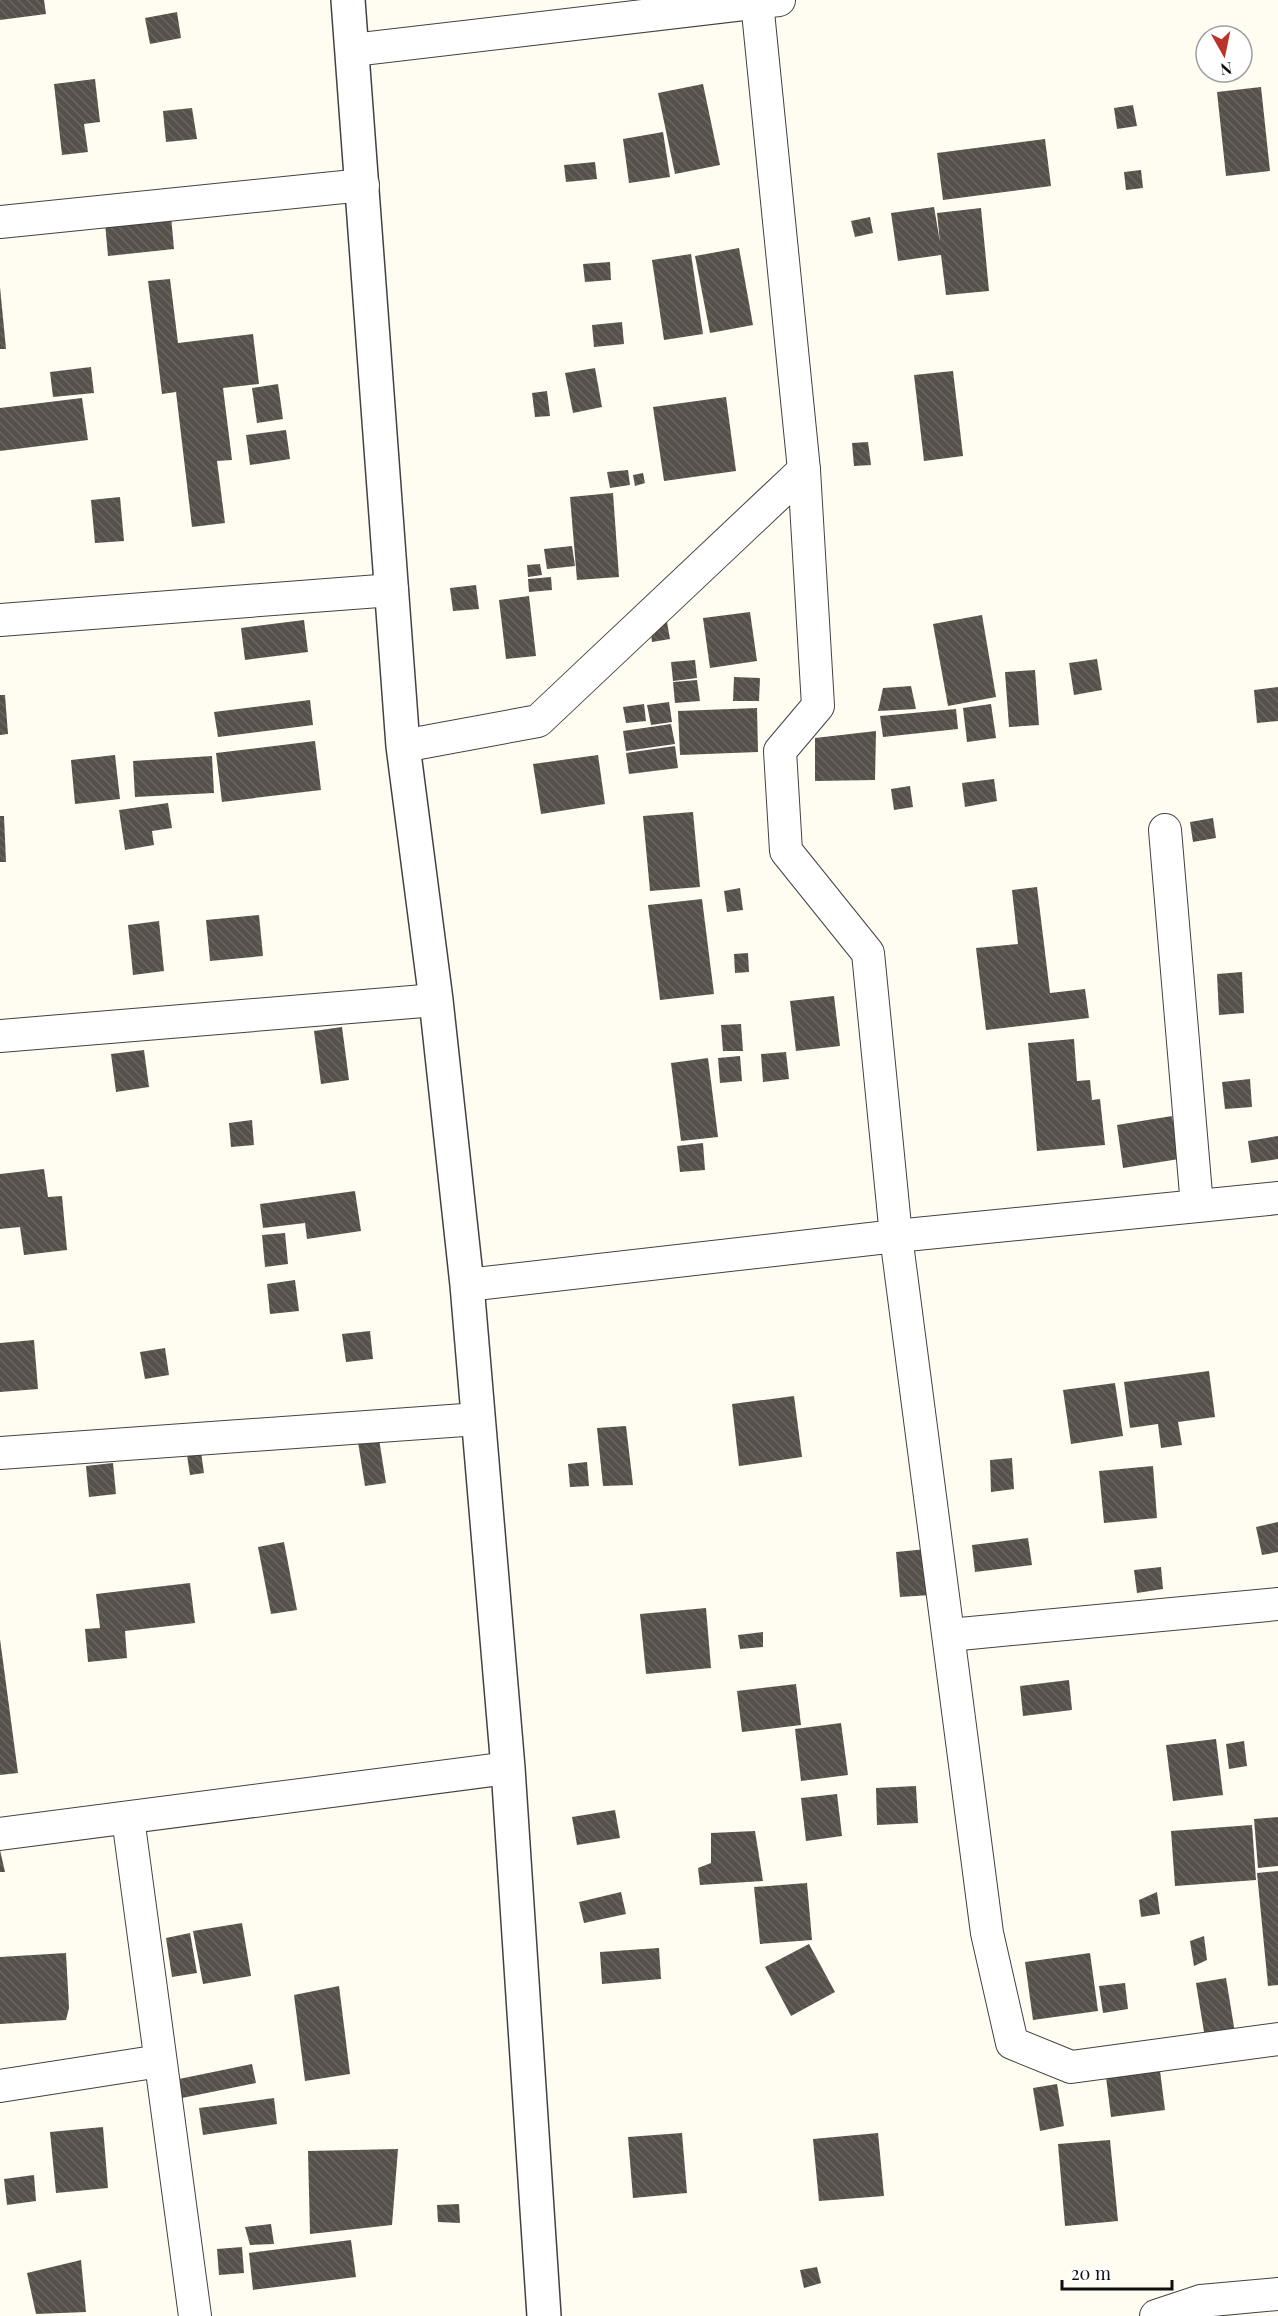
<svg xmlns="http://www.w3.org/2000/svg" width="1278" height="2316" font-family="'Playfair Display',serif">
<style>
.building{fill:url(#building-back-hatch)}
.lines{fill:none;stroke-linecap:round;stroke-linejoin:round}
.minor-casing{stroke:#424242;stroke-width:34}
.tertiary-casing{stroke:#424242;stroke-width:36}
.minor{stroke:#fff;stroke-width:32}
.tertiary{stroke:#fff;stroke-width:33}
</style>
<defs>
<pattern id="building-back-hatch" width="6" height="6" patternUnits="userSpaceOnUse" patternTransform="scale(1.5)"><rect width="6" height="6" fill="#57514b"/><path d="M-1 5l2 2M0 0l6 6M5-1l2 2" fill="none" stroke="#6a6561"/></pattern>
</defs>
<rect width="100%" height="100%" fill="#fffdf1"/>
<g class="building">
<polygon points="0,0 44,0 46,14 0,20"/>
<polygon points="177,12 181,38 150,44 145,18"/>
<polygon points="95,79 100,122 84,124 88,152 62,155 54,84"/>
<polygon points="703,84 720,165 675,174 658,93"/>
<polygon points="1261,87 1270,171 1226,176 1217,92"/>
<polygon points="1133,105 1137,126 1117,129 1114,108"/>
<polygon points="192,108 197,139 166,142 163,111"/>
<polygon points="663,132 670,177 629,183 623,139"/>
<polygon points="1045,139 1051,186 943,200 937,153"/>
<polygon points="595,162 597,179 566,182 564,165"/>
<polygon points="1141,170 1143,188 1126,190 1124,172"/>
<polygon points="934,207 940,242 937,213 981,208 989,291 946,295 941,255 898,261 891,213"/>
<polygon points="171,216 174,249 108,256 105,223"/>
<polygon points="870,217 873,233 855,237 851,221"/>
<polygon points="739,248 753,325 710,333 695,256"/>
<polygon points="691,254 703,334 664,340 652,260"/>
<polygon points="610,262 611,280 585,282 583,264"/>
<polygon points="170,279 178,343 253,334 259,384 223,388 232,460 217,461 225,523 192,527 176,392 162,394 148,281"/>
<polygon points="0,287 6,349 0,349"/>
<polygon points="622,322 624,344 594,347 592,325"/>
<polygon points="91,367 94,393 53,397 50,372"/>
<polygon points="595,368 602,407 573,413 565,373"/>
<polygon points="953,371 963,456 924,461 914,375"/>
<polygon points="278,384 283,419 257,423 252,388"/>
<polygon points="547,391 550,416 535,417 532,393"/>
<polygon points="726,397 736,471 664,481 653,407"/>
<polygon points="82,398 88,440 0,451 0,408"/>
<polygon points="286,430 290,459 250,465 246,435"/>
<polygon points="868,442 871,465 854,466 852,443"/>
<polygon points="628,470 630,485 610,488 607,472"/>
<polygon points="643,473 645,483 635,486 633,475"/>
<polygon points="613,493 619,577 577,580 570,497"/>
<polygon points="120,497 124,541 95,543 91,500"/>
<polygon points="572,546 575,566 547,569 544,549"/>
<polygon points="540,564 542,575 528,577 527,565"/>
<polygon points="551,577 552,590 529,592 528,579"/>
<polygon points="476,585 479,609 453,611 450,588"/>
<polygon points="529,596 536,656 506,659 499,600"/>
<polygon points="750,612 757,661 710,668 703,618"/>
<polygon points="982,615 996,697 948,706 933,624"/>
<polygon points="304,620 308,652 245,660 241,628"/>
<polygon points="667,622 670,639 652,642 650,625"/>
<polygon points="1097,659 1102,690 1074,695 1069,663"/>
<polygon points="695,660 697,678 673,681 671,662"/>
<polygon points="1035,670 1039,725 1009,727 1005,672"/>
<polygon points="734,677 760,678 759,701 733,701"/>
<polygon points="697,680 700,701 675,703 673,682"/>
<polygon points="911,686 916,709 878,711 883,688"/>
<polygon points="1278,687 1278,721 1257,723 1254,690"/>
<polygon points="0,695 5,695 8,734 0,735"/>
<polygon points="310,700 313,725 218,737 214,712"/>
<polygon points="669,702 672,722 651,725 647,705"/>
<polygon points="644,704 646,721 626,723 623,707"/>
<polygon points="991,704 996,738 967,742 963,708"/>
<polygon points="757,708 758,752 680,755 678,711"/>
<polygon points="956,709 958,729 883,737 880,716"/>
<polygon points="671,724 675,744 626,751 623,731"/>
<polygon points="876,731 875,780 815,781 815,738"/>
<polygon points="315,741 321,790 222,802 216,753"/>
<polygon points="675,746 678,768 629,774 626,753"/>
<polygon points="115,755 120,799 75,804 71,760"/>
<polygon points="598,755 605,804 541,814 533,764"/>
<polygon points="212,756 214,793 135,797 133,761"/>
<polygon points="994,779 997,801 965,807 962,783"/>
<polygon points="910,786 913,807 894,810 891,789"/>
<polygon points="168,803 172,828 152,831 154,845 125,850 119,810"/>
<polygon points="693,812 700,887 650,891 643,816"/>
<polygon points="0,816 4,816 6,862 0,862"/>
<polygon points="1213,818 1216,838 1193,842 1190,822"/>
<polygon points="1037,887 1050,993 1085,989 1089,1018 986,1030 976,948 1018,944 1012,890"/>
<polygon points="740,888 743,910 727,912 724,891"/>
<polygon points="702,899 714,994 660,1000 648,905"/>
<polygon points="259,915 263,956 210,961 206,920"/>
<polygon points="159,921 164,971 133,975 128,925"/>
<polygon points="748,953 749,972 735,973 734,954"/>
<polygon points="1242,972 1244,1013 1219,1015 1217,974"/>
<polygon points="834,996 840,1046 796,1051 790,1001"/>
<polygon points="741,1024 743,1051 723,1051 721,1025"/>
<polygon points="342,1027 349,1080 321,1084 314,1031"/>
<polygon points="1074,1039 1077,1081 1090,1080 1092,1100 1100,1099 1105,1145 1037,1151 1028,1043"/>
<polygon points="144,1050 149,1087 116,1092 111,1054"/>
<polygon points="786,1052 789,1079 763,1082 761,1054"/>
<polygon points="740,1056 742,1081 720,1083 718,1058"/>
<polygon points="708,1058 718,1137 681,1141 671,1063"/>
<polygon points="1250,1079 1252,1107 1225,1109 1222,1082"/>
<polygon points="1172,1116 1179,1159 1123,1168 1117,1125"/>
<polygon points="252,1120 254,1145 231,1147 229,1123"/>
<polygon points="1278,1136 1278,1159 1251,1163 1248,1141"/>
<polygon points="703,1143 705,1170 680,1172 677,1146"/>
<polygon points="44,1169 48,1197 62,1196 67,1250 24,1255 20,1227 0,1229 0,1174"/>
<polygon points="355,1191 361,1231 307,1239 305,1223 263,1228 260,1204"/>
<polygon points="285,1233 288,1264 265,1267 262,1235"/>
<polygon points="295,1280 299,1311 270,1314 267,1284"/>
<polygon points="370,1331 373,1359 346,1362 342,1334"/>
<polygon points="34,1340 38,1389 0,1392 0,1343"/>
<polygon points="165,1348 169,1375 145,1379 140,1352"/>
<polygon points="1209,1371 1215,1417 1178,1422 1182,1445 1161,1448 1158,1424 1130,1428 1124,1382"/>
<polygon points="1115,1383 1123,1436 1071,1444 1063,1390"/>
<polygon points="794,1396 802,1457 739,1466 732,1404"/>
<polygon points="626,1426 633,1485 603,1486 597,1428"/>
<polygon points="379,1439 386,1483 365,1486 358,1442"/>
<polygon points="201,1452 204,1473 190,1475 187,1455"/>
<polygon points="1012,1458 1014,1489 991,1492 990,1460"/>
<polygon points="587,1462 589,1486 570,1487 568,1464"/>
<polygon points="113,1463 116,1494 89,1497 86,1466"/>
<polygon points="1153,1466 1157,1518 1104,1523 1099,1471"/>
<polygon points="1278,1522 1278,1552 1262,1555 1256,1527"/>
<polygon points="1028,1538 1032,1565 975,1572 972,1545"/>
<polygon points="284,1542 297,1610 271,1614 258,1547"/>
<polygon points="927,1549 931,1595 900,1597 896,1552"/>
<polygon points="1161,1567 1163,1589 1137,1593 1134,1570"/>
<polygon points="190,1583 195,1623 125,1631 127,1658 88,1662 85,1629 100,1628 96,1594"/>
<polygon points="706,1608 711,1668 646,1674 640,1614"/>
<polygon points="763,1632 763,1647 740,1649 738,1635"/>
<polygon points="0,1639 18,1773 0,1775"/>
<polygon points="1069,1680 1072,1710 1023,1716 1020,1686"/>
<polygon points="796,1684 801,1725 742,1732 737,1691"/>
<polygon points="841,1723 848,1775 801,1781 795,1729"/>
<polygon points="1216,1739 1223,1795 1173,1801 1166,1745"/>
<polygon points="1244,1741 1247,1766 1229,1769 1226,1744"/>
<polygon points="916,1786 918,1823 877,1825 876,1788"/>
<polygon points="837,1794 842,1836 806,1841 801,1798"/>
<polygon points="615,1810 620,1838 577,1845 572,1817"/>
<polygon points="1278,1817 1278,1866 1258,1868 1254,1819"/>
<polygon points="1252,1825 1256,1880 1175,1886 1171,1831"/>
<polygon points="755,1831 763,1881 700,1885 698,1868 711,1863 711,1833"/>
<polygon points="0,1850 5,1872 0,1872"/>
<polygon points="1278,1871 1278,1985 1268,1986 1257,1873"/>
<polygon points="807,1883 812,1940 760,1944 754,1887"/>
<polygon points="621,1892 626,1914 584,1923 579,1902"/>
<polygon points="1157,1892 1160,1914 1141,1917 1139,1900"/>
<polygon points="242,1923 251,1976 203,1984 193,1931"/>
<polygon points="190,1933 197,1973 172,1977 166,1938"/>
<polygon points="1204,1936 1207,1960 1194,1966 1190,1941"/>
<polygon points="809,1944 835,1992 791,2016 765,1967"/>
<polygon points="659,1948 661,1979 602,1984 600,1952"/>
<polygon points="66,1953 69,2008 66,2020 0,2024 0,1957"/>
<polygon points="1090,1953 1098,2011 1033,2020 1025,1962"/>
<polygon points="1226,1978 1235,2033 1205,2038 1196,1983"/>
<polygon points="1125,1983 1128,2009 1103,2013 1099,1986"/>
<polygon points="339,1986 350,2074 305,2081 294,1995"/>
<polygon points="1159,2063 1165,2110 1111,2117 1105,2069"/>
<polygon points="252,2064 256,2083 182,2098 179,2079"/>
<polygon points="1057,2084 1064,2126 1040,2131 1033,2088"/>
<polygon points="274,2098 277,2124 203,2135 199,2108"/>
<polygon points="103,2127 108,2188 56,2193 50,2132"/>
<polygon points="682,2133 687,2193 633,2198 628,2137"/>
<polygon points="878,2133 884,2196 819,2201 813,2139"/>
<polygon points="1110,2140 1118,2221 1065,2226 1058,2144"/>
<polygon points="398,2149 392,2225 310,2234 308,2151"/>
<polygon points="34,2175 36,2201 7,2205 4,2179"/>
<polygon points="459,2204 460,2223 438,2222 437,2205"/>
<polygon points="271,2224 274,2244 250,2245 245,2227"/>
<polygon points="351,2240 356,2277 253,2290 249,2253"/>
<polygon points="242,2247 244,2273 219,2275 217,2249"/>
<polygon points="81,2260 86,2312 36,2314 27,2273"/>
<polygon points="817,2267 821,2283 804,2288 800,2270"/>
</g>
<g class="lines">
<g class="minor-casing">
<g id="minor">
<polyline points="353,50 779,0"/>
<polyline points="0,222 363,185"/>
<polyline points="804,470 818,706 780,751 786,851 868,953 896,1236 987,1933 1012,2043 1071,2067 1278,2039"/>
<polyline points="0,620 392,590"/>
<polyline points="403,746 538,721 804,470 757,2"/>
<polyline points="1165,830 1197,1206"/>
<polyline points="0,1036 436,1000"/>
<polyline points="467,1285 896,1236 1278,1198"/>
<polyline points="0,1453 478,1419"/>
<polyline points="949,1635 1278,1604"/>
<polyline points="128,1818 195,2316"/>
<polyline points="0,1834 508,1768"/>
<polyline points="0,2086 160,2061"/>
<polyline points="1156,2316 1201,2301 1278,2294"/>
</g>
</g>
<g class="tertiary-casing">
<polyline id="tertiary" points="348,0 403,746 436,1000 467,1285 508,1768 544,2316"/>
</g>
<use href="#minor" class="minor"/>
<use href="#tertiary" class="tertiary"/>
</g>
<g transform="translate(1224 54) rotate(171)"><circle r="28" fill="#ffffff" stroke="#9f9f9f" stroke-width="1.5"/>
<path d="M0-4.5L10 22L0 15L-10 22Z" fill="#bb342a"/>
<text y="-9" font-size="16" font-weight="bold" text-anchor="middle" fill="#0f0f0f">N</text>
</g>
<path d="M1062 2280v9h110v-9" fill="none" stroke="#0f0f0f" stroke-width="3"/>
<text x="1071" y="2280" font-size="18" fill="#0f0f0f" stroke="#ffffff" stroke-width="4.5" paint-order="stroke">20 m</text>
</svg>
